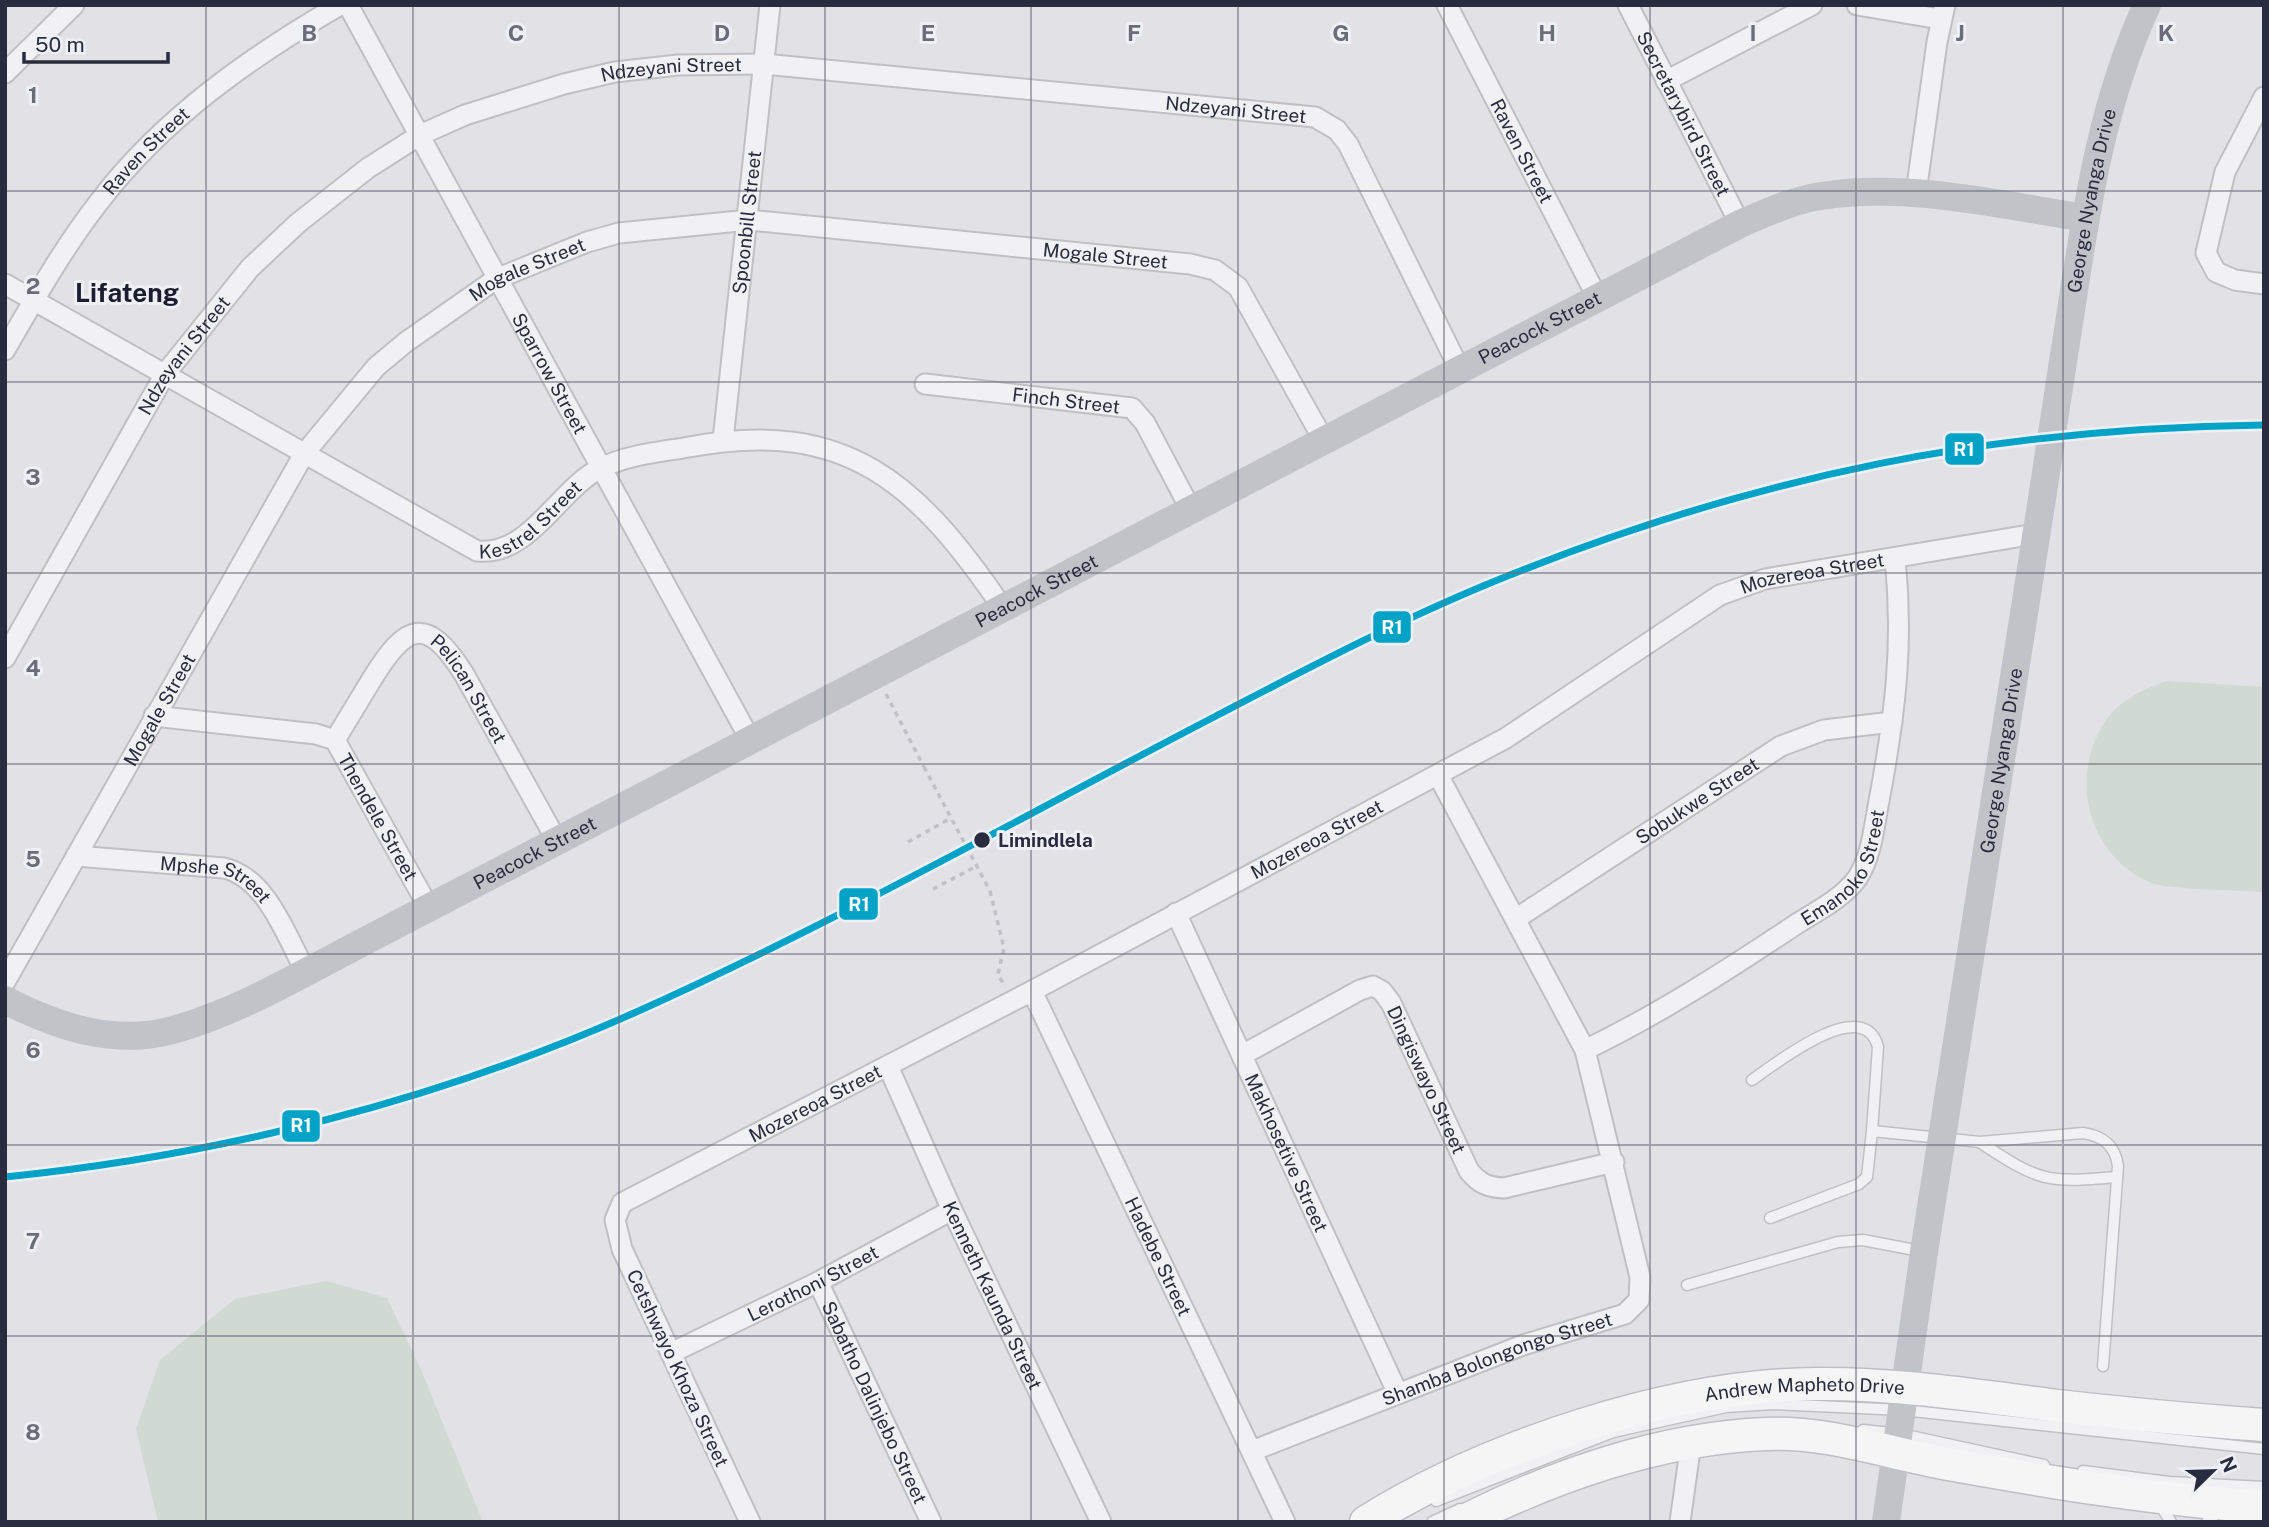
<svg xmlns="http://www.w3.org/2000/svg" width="2269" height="1527" font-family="'Public Sans',sans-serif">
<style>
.green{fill:#d0d9d2}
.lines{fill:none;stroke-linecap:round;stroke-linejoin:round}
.lane-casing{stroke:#c0c0c4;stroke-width:13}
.street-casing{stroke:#c0c0c4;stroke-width:23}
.primary-casing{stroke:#bebfc4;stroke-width:35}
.path{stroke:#c0c1c7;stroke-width:3.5;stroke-dasharray:5 5;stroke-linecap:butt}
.lane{stroke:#f1f1f3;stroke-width:10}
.street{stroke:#f1f1f3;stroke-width:19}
.secondary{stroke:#c2c3c8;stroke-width:28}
.primary{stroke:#f5f5f6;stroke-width:32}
.rail{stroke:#cacbcf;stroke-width:5;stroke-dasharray:3.5 7;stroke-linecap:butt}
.path-bridge{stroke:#c0c1c7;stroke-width:3.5;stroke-dasharray:5 5;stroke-linecap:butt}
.secondary-bridge{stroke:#c2c3c8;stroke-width:28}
.rail-1-casing{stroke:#eff0f6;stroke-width:12}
.rail-1{stroke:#02a3c7;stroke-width:7}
.grid{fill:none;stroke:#6a6c79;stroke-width:2;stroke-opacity:0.55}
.stop-dot{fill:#292c3f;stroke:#eff0f6;stroke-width:2.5}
.labels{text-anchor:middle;stroke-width:6;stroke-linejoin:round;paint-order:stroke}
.street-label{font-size:19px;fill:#292c3f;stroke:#eff0f6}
.stop-label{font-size:19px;font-weight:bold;fill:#292c3f;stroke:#eff0f6;text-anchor:start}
.district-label{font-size:26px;font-weight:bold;fill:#1b1d30;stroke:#eff0f6}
.grid-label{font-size:23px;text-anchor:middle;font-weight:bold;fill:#6a6c79;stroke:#eff0f6;stroke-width:6;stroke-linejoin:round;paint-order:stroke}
.line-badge{stroke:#eff0f6;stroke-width:2.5}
.badge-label{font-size:19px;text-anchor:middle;font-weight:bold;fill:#fff}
</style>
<rect width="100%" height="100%" fill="#e2e2e6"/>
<g class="green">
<path d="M2167 681 2264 687V892C2241 890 2169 890 2152 883 2089 857 2069 781 2103 725 2117 701 2142 690 2167 681Z"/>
<polygon points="326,1281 387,1298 422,1372 483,1522 158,1522 136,1429 160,1360 235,1299"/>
</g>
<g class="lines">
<g class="lane-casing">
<g id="lane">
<path d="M1752 1080C1775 1064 1864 993 1878 1047L1872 1131"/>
<path d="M1981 1143C2040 1182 2047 1183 2117 1177"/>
<path d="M1770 1218 1859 1184 1867 1177 1872 1131 1980 1142 2083 1133C2103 1136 2115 1145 2118 1166L2103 1366"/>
<polyline points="1687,1285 1838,1242 1863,1240 1920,1251"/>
<polyline points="1863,1430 1901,1434 2044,1465"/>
<polyline points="2083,1471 2169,1482 2264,1487"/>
<polyline points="1436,1501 1613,1432 1726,1407 1773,1404 1903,1410 2264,1449"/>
<polyline points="2160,1505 2171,1522"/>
<polyline points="1432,1522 1460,1509"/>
<polyline points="2207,1522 2220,1510"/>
</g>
</g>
<g class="street-casing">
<g id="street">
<path id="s1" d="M348 5 751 741"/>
<path id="s2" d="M1447 5 1597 297"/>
<path id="s3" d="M1628 5 1740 224"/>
<polyline points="1857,5 1940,19"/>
<polyline points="5,73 74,5"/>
<polyline points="1666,81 1812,5"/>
<polyline points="2264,97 2225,172 2206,253 2216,272 2235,280 2264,284"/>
<polyline points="1916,193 1937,42 1945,5"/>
<path id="s4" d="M5 284 477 551C530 557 559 488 601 468 627 455 660 452 689 447 847 417 918 484 1002 607"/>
<path id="s5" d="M5 350C34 300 63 248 99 202 162 119 250 57 340 5"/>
<path id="s6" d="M925 384 1132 408 1145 423 1191 510"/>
<path id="s7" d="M723 440 770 5"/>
<path id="s8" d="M5 658 165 374 250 268 298 223 368 168 420 135 465 115 564 84 615 72 678 65 764 64 1315 117 1337 130 1348 144 1459 368"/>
<path id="s9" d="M154 716 316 734 335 740 429 908"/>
<path id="s10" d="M335 740C347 720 360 699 372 679 406 624 426 614 464 674L557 841"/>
<path id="s11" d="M76 856 224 868C267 878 286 936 306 972"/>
<path id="s12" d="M1176 913 1398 1394"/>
<path id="s13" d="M1517 918 1781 746 1824 730 1892 722"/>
<path id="s14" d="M5 982 304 454 376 367 406 342 496 279 587 242 619 233 749 220 1190 264 1215 270 1238 287 1323 439"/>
<path id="s15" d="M1032 991 1285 1522"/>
<path id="s16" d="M1585 1050C1659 1014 1726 971 1795 925 1815 912 1844 898 1858 877 1872 855 1874 826 1879 801 1895 715 1904 645 1895 558"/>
<path id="s17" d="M1244 1054 1360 990 1373 986 1382 991 1391 1003 1469 1171C1480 1184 1487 1187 1504 1188L1614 1162"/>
<path id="s18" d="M888 1066 952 1210 1101 1522"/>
<path id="s19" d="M818 1282 931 1522"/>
<path id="s20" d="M671 1353 818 1282 952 1210"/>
<path id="s21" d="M1252 1451 1523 1345 1625 1314 1639 1300 1640 1277 1585 1050 1438 775"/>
<path id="s22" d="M750 1522 622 1249 615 1220 622 1203 1032 991 1506 738 1720 595 1765 579 2035 534"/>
<polyline points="1680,1522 1691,1443"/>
</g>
</g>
<g class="primary-casing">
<g id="primary">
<path id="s26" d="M1366 1522C1488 1446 1672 1385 1816 1384 1898 1383 1978 1396 2058 1406 2127 1414 2195 1420 2264 1425"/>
<path d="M1462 1522C1553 1476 1662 1438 1766 1434 1826 1431 1884 1452 1943 1463 2049 1482 2156 1500 2264 1507"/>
</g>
</g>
<g class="path">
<polyline points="886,694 924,767"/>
<polyline points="908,842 951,818"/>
<polyline points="933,889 977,866"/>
<polyline points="990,891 1004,948 998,974 1005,987"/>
</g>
<use href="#lane" class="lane"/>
<use href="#street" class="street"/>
<g class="secondary">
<path id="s23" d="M2062 368C2082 246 2094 119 2147 5"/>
<path id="s24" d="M5 1000C58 1027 114 1046 173 1030 241 1011 305 972 367 940 465 889 563 838 661 787 1021 600 1379 409 1740 224 1766 213 1793 200 1821 196 1908 182 2000 205 2086 218"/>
<path id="s25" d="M1886 1522 1924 1252 2043 492"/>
</g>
<use href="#primary" class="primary"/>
<path class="rail" d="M5 1177C221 1155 436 1101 634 1013 833 924 1023 816 1216 716 1312 666 1409 615 1510 575 1760 475 1994 428 2264 425"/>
<polyline class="path-bridge" points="924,767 990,891"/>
<polyline class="secondary-bridge" points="2043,492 2062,368"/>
<g class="rail-1-casing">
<path id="rail-1" d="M5 1177C221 1155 436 1101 634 1013 833 924 1023 816 1216 716 1312 666 1409 615 1510 575 1760 475 1994 428 2264 425"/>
</g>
<use href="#rail-1" class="rail-1"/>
</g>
<path class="grid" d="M206 5V1522M413 5V1522M619 5V1522M825 5V1522M1031 5V1522M1238 5V1522M1444 5V1522M1650 5V1522M1856 5V1522M2063 5V1522M5 191H2264M5 382H2264M5 573H2264M5 764H2264M5 954H2264M5 1145H2264M5 1336H2264"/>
<circle class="stop-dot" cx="982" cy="840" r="9"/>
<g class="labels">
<g class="street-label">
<text dy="7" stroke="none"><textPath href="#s8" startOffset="940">Ndzeyani Street</textPath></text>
<text dy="7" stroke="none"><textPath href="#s8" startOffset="1507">Ndzeyani Street</textPath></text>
<text dy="7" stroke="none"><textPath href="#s3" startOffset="122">Secretarybird Street</textPath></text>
<text dy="7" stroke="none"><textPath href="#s2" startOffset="164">Raven Street</textPath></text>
<text dy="7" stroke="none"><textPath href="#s5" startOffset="245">Raven Street</textPath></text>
<text dy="7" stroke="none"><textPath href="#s23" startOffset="170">George Nyanga Drive</textPath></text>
<text dy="7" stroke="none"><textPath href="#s7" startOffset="219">Spoonbill Street</textPath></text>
<text dy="7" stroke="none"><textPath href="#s14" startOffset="1489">Mogale Street</textPath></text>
<text dy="7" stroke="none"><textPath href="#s14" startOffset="901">Mogale Street</textPath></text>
<text dy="7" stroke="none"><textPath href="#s24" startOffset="1712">Peacock Street</textPath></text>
<text dy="7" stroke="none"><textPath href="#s8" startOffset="352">Ndzeyani Street</textPath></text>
<text dy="7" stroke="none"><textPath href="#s1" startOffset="420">Sparrow Street</textPath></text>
<text dy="7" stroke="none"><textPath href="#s6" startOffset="142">Finch Street</textPath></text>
<text dy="7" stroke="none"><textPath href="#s4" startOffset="606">Kestrel Street</textPath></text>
<text dy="7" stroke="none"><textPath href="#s22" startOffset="1701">Mozereoa Street</textPath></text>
<text dy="7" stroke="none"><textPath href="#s24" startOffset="1144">Peacock Street</textPath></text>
<text dy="7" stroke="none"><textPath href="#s10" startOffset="217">Pelican Street</textPath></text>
<text dy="7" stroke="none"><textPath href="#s14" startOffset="313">Mogale Street</textPath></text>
<text dy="7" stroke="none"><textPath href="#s25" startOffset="770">George Nyanga Drive</textPath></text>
<text dy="7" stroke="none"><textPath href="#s13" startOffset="215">Sobukwe Street</textPath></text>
<text dy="7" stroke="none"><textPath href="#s9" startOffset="271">Thendele Street</textPath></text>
<text dy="7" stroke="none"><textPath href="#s22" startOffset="1134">Mozereoa Street</textPath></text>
<text dy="7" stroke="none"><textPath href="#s24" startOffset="578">Peacock Street</textPath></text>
<text dy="7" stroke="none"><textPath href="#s16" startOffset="324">Emanoko Street</textPath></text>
<text dy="7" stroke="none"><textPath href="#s11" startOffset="144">Mpshe Street</textPath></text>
<text dy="7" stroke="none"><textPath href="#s17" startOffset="256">Dingiswayo Street</textPath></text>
<text dy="7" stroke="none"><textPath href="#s22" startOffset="567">Mozereoa Street</textPath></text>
<text dy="7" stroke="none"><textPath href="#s12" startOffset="264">Makhosetive Street</textPath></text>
<text dy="7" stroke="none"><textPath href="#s15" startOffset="294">Hadebe Street</textPath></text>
<text dy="7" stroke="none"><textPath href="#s20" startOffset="158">Lerothoni Street</textPath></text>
<text dy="7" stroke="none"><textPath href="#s18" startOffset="252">Kenneth Kaunda Street</textPath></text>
<text dy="7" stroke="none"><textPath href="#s21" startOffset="262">Shamba Bolongongo Street</textPath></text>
<text transform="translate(678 1368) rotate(65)" y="7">Cetshwayo Khoza Street</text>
<text dy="7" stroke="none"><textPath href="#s26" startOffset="464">Andrew Mapheto Drive</textPath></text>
<text dy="7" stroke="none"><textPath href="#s19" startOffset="133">Sabatho Dalinjebo Street</textPath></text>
</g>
<g class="stop-label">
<text x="998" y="847">Limindlela</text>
</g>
<g class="district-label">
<text x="127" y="302">Lifateng</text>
</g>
</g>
<g class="grid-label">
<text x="309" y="41">B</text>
<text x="516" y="41">C</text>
<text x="722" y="41">D</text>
<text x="928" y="41">E</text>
<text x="1134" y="41">F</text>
<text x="1341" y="41">G</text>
<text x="1547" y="41">H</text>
<text x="1753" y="41">I</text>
<text x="1960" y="41">J</text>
<text x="2166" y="41">K</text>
<text x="33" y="103">1</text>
<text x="33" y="294">2</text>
<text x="33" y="485">3</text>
<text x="33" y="676">4</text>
<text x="33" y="867">5</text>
<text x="33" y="1058">6</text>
<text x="33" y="1249">7</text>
<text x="33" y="1440">8</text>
</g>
<g class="line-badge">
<rect x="1944" y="432" width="41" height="34" rx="7" fill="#02a3c7"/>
<rect x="1372" y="610" width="40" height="34" rx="7" fill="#02a3c7"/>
<rect x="838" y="887" width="41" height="34" rx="7" fill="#02a3c7"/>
<rect x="281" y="1109" width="40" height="34" rx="7" fill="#02a3c7"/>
</g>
<g class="badge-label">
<text x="1964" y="456">R1</text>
<text x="1392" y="634">R1</text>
<text x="859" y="911">R1</text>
<text x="301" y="1132">R1</text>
</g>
<rect width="2269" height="1527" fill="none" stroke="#292c3f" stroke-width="14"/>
<g transform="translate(2213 1471) rotate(67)" stroke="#eff0f6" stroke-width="5" paint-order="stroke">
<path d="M0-5L12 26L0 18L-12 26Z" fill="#292c3f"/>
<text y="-10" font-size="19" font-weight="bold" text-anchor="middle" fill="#292c3f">N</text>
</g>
<path d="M24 52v10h144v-10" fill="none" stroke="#292c3f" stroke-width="3.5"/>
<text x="35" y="52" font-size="21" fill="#292c3f" stroke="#eff0f6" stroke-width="5" paint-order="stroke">50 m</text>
</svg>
